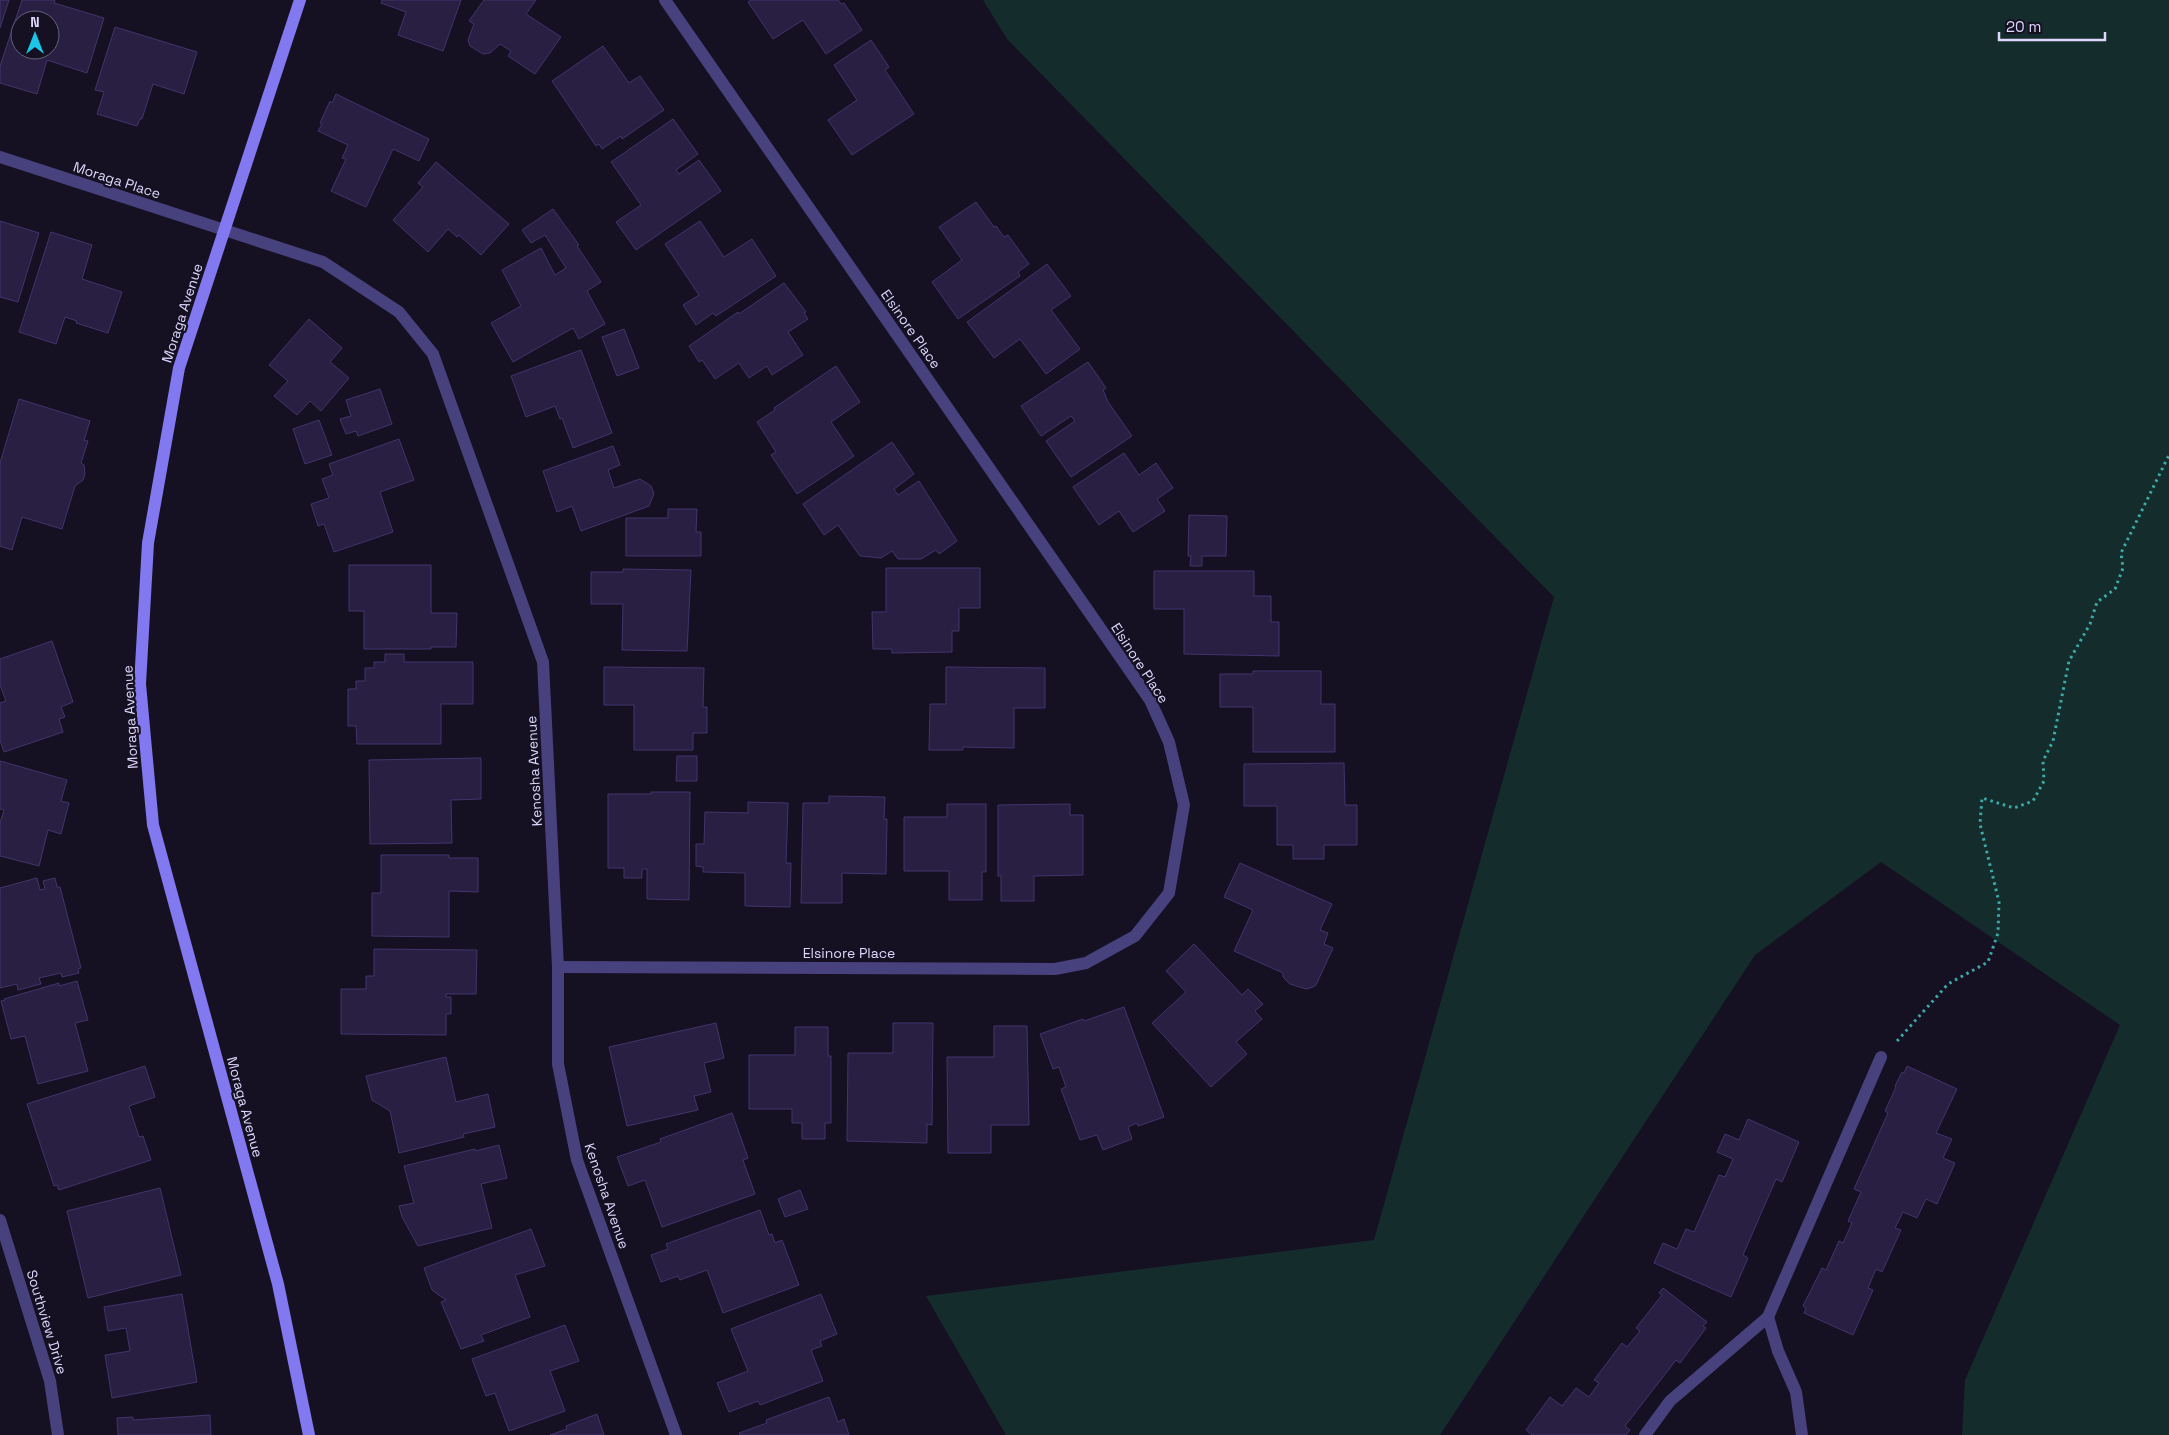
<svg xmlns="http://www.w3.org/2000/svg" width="2169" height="1435" font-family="'Space Grotesk',sans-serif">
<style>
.green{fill:#152c2c}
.building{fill:#281f42;stroke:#42346c;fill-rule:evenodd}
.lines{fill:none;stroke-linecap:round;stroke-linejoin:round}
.path{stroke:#3caaa9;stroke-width:3;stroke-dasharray:2.5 4;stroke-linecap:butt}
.service{stroke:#47417d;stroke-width:12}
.minor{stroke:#47417d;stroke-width:12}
.secondary{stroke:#8279f0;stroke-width:12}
.labels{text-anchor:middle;stroke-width:4.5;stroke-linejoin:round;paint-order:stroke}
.street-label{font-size:14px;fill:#ddd8fb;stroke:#151123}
</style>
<rect width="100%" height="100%" fill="#151123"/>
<polygon class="green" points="983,0 2169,0 2169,1435 1962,1435 1965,1380 2120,1025 1881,862 1755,955 1440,1435 1006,1435 926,1296 1374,1240 1554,597 1007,39"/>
<g class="building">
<polygon points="0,0 9,0 0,28"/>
<path d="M22 0H55L54 3 104 18 87 73 47 60 37 94 0 83V66ZM20 20H50V50H20Z"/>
<polygon points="382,0 461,0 443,51 398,35 406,12 381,3"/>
<polygon points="484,0 536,0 526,14 561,37 535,74 508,56 511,51 500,44 490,53 483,54 470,46 468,40 474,24 469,21"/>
<polygon points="751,0 838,0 841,4 844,3 862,30 826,54 803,20 773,39 748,2"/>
<polygon points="115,27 197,52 184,94 153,84 142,119 140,119 137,126 97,114 104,92 95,90"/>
<polygon points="871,40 889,67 885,70 914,114 852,155 828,120 857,100 834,65"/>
<polygon points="603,46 629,83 640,76 664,110 622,139 621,136 602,149 599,144 596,146 552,81"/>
<polygon points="336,94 429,139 419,161 393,149 366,207 331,191 346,159 342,158 348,145 318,131 322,124 320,123 330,101 332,103"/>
<polygon points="673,119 698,154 676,170 679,174 699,160 721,191 636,250 616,222 641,205 611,162"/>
<polygon points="436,162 509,224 481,255 459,235 457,237 448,229 428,252 393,220 423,187 418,183"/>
<polygon points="976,202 994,227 996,226 1004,237 1008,235 1029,264 1018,272 1020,276 958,319 932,282 962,260 939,227"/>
<polygon points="553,209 579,245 577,246 601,282 587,291 605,324 579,339 573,328 513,362 491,323 521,306 502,270 541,248 555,275 566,268 545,235 531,243 522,230"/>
<polygon points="0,221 39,233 18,302 0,297"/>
<polygon points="700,221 724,257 752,239 776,276 716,316 713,313 696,325 683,305 699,295 665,244"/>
<polygon points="51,232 92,245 82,279 122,292 108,333 76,323 77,321 65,317 56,344 19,332"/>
<polygon points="1047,264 1071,296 1051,310 1080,349 1046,374 1020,339 994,358 967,322"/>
<polygon points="784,283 806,312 804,313 808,319 788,332 803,355 772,375 767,366 749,378 739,363 715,379 702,360 699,362 689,346 738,312 739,314"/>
<polygon points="309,319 342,348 330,362 349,378 321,411 310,401 297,415 274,396 288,381 269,365"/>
<polygon points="624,329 639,368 617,376 602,337"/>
<polygon points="581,350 612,433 573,448 562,418 560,419 555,406 526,417 511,376"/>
<polygon points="1088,362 1106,388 1103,390 1108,402 1132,436 1071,477 1046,441 1075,421 1071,416 1041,436 1021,406"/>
<polygon points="836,366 860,402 831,422 854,456 797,494 771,455 776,452 757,422 775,410 774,408"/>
<polygon points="380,389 392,424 358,436 356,431 346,434 340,419 351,416 346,400"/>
<polygon points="19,399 90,421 84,440 88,441 81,463 84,465 85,474 83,480 75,486 62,529 22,517 12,550 0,546 0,463"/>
<polygon points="319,420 332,455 305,464 293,429"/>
<polygon points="399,439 414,480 380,492 393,532 334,552 324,524 318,526 311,504 329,498 322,479 333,475 329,464"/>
<polygon points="892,442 914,474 894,489 898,495 919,481 957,541 939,554 936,550 921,559 898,559 892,551 881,558 860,556 838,525 824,535 803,504"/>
<polygon points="613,446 620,465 608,470 614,488 640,479 651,486 654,494 649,506 581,531 572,506 557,512 543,471"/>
<polygon points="1124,453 1139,475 1156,463 1173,488 1157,499 1165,511 1133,532 1119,511 1099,525 1073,487"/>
<polygon points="668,509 697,509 696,532 701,532 701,556 626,556 626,518 668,518"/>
<polygon points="1189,515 1227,516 1226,556 1202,556 1202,566 1190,566 1191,556 1188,556"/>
<polygon points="349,565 431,565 431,613 457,613 456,647 431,647 431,649 364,649 364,611 349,611"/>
<polygon points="886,568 980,568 980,608 959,608 959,631 952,631 952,652 892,653 892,649 873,649 872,612 886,612"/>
<polygon points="623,569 691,570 687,651 622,650 623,604 591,604 591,572 623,572"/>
<polygon points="1154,571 1254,571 1254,596 1271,596 1271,622 1279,622 1279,656 1184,654 1184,609 1154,609"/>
<polygon points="52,641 73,702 61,707 65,717 59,719 63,732 4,752 0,740 0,703 6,701 0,685 0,659"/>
<polygon points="385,654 404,654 404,662 473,662 473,704 441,704 441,744 357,744 356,726 348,726 348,689 356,689 356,681 365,681 365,668 374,668 374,662 385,662"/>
<polygon points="604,667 704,668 703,707 707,707 707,733 693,733 693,750 634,750 634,705 604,705"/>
<polygon points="946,667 1045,668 1045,708 1014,708 1014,748 963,747 963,750 929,750 930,704 946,704"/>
<polygon points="1253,671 1321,671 1321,704 1335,704 1335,752 1253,752 1253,707 1220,707 1220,674 1253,674"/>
<polygon points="677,756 697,756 697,781 676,781"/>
<polygon points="481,758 481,799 451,800 452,843 370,844 369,760"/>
<polygon points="0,761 67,780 61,801 69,803 61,834 48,830 39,866 0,856 0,823 4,810 0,809"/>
<polygon points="1344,763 1345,805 1357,805 1357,845 1324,845 1324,859 1293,859 1293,845 1277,845 1277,806 1244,806 1244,764"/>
<polygon points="651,792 690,792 689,900 647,899 647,869 642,869 642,878 624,878 624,868 608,868 608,794 651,794"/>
<polygon points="829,796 885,797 884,819 887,819 886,874 842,873 842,903 801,903 803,803 829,803"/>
<polygon points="748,802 788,803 786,863 791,863 790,907 745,906 745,873 703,872 703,867 696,866 696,844 704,844 705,812 748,813"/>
<polygon points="947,804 986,804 986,872 982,872 982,900 949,900 949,871 904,871 904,817 947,817"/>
<polygon points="1070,804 1070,815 1083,815 1083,875 1034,876 1034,901 1001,901 1001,876 998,876 998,805"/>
<polygon points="381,855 449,855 449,858 478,858 478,892 449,891 449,937 372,936 372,893 381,893"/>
<polygon points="1240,863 1332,904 1320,930 1328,933 1324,944 1333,948 1316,985 1313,987 1306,989 1290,984 1283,977 1283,973 1234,951 1253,910 1224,897"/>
<polygon points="37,878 40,890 45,889 43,881 55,878 57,887 60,887 81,968 78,969 79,973 62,977 61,973 39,978 41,984 18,990 17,984 0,988 0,888"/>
<polygon points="1194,944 1242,995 1248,989 1263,1004 1255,1011 1262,1019 1236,1042 1247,1054 1211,1087 1152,1023 1186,992 1166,971"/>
<polygon points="374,949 477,950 476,994 446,994 446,997 451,997 451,1014 446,1014 446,1035 341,1034 341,989 366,989 366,976 374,976"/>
<polygon points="77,981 88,1020 75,1023 88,1071 38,1084 25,1036 11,1039 1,1001 5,1000 4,999 59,983 59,986"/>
<polygon points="1124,1007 1164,1117 1138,1126 1137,1123 1128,1127 1132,1139 1103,1150 1097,1135 1080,1140 1061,1089 1066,1087 1059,1067 1053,1069 1040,1034 1083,1019 1084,1021"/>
<polygon points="716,1023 724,1058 704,1063 711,1092 694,1096 698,1110 627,1126 609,1047"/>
<polygon points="893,1023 933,1023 932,1125 927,1124 927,1143 847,1141 848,1053 893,1053"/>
<polygon points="994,1026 1027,1026 1029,1125 991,1125 991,1153 948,1153 947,1057 994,1057"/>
<polygon points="795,1027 828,1027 828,1056 831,1056 831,1123 825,1123 825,1139 802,1139 802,1123 792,1123 792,1109 749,1109 749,1055 795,1055"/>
<polygon points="446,1057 456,1102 488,1094 495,1127 463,1134 464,1137 399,1153 390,1111 372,1100 366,1076"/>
<polygon points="145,1066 155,1097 129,1106 139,1137 143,1136 151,1160 59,1190 57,1185 54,1186 27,1104"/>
<polygon points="1907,1066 1957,1089 1936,1133 1952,1139 1943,1158 1955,1163 1937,1204 1926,1199 1917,1218 1903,1212 1895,1228 1901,1230 1882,1272 1876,1269 1868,1288 1873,1290 1853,1335 1804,1313 1806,1308 1803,1306 1822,1268 1826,1270 1839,1241 1843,1243 1852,1223 1848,1221 1861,1192 1854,1189 1888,1113 1885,1111 1896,1087 1895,1086 1902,1072 1904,1073"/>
<polygon points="732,1113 748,1158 743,1160 755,1194 662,1227 645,1180 628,1186 617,1157 661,1142 660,1139"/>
<polygon points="1748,1119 1799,1142 1782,1182 1776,1179 1743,1255 1748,1258 1731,1297 1654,1263 1663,1243 1677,1249 1686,1229 1694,1232 1719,1175 1725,1177 1733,1159 1717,1152 1725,1134 1739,1140"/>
<polygon points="499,1145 507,1178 481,1184 492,1228 418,1246 402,1217 399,1206 414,1203 404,1166 475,1149 475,1151"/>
<polygon points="160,1188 181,1275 88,1298 67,1211"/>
<polygon points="800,1190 808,1209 785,1217 778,1199"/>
<polygon points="760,1210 769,1235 772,1234 775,1243 782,1240 799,1285 723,1313 707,1270 680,1280 678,1276 661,1282 651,1255 668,1249 666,1244"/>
<polygon points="531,1229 545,1266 515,1275 530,1317 481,1335 484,1341 461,1349 441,1302 446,1300 432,1290 424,1268"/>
<polygon points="1663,1288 1707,1322 1703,1326 1706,1328 1680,1363 1676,1360 1625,1426 1630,1430 1626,1435 1532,1435 1526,1430 1550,1397 1562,1406 1576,1388 1589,1397 1599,1383 1594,1380 1622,1343 1627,1347 1640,1331 1636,1328 1662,1295 1659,1293"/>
<polygon points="182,1294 197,1382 112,1398 105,1355 130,1351 126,1328 108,1331 104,1307"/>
<polygon points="821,1294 837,1334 820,1341 822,1346 811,1350 823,1381 760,1405 758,1401 729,1412 717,1383 748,1371 731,1329"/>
<polygon points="565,1325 579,1361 550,1371 565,1411 509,1431 495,1393 486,1396 472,1359"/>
<polygon points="829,1397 838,1422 844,1419 849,1435 740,1435 739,1433 767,1423 766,1420"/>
<polygon points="597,1414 604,1435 550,1435 567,1429 566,1426"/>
<polygon points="210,1415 211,1435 118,1435 117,1418 133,1417 133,1420"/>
</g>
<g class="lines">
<polyline class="path" points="1897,1041 1948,984 1988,962 1998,933 1999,902 1980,824 1982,798 2014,808 2033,801 2044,781 2043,761 2053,741 2069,661 2090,624 2097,602 2115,589 2123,568 2121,553 2169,455"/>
<g class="service">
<polyline points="1645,1435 1670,1401 1768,1317"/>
<polyline points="1802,1435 1796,1392 1778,1351 1768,1317 1881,1057"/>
</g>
<g class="minor">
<polyline points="0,157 323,262 399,312 433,354 543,662 558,967 558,1064 577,1160 676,1435"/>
<polyline points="558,967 1055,969 1086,963 1135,936 1169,893 1184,805 1169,742 1150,700 665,0"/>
<polyline points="0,1220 50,1381 58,1435"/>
</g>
<polyline class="secondary" points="300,0 179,368 148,543 140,684 153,825 278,1284 309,1435"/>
</g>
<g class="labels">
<g class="street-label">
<text transform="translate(117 180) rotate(18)" y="5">Moraga Place</text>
<text transform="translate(182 313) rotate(-72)" y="5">Moraga Avenue</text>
<text transform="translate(911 329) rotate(55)" y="5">Elsinore Place</text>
<text transform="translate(1140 663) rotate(57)" y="5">Elsinore Place</text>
<text transform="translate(130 717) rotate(-93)" y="5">Moraga Avenue</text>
<text transform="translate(534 771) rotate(-93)" y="5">Kenosha Avenue</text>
<text x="849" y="958">Elsinore Place</text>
<text transform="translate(245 1107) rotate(75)" y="5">Moraga Avenue</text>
<text transform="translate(607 1196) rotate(71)" y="5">Kenosha Avenue</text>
<text transform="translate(47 1322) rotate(73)" y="5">Southview Drive</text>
</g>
</g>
<g transform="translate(35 35)"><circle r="24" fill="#151123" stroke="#656179"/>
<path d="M0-4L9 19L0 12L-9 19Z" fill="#19c6e5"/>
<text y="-8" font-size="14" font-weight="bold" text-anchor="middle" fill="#ddd8fb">N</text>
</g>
<path d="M1999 32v8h106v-8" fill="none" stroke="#ddd8fb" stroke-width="2.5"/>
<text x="2006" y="32" font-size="15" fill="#ddd8fb" stroke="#151123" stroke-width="4" paint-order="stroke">20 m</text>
</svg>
